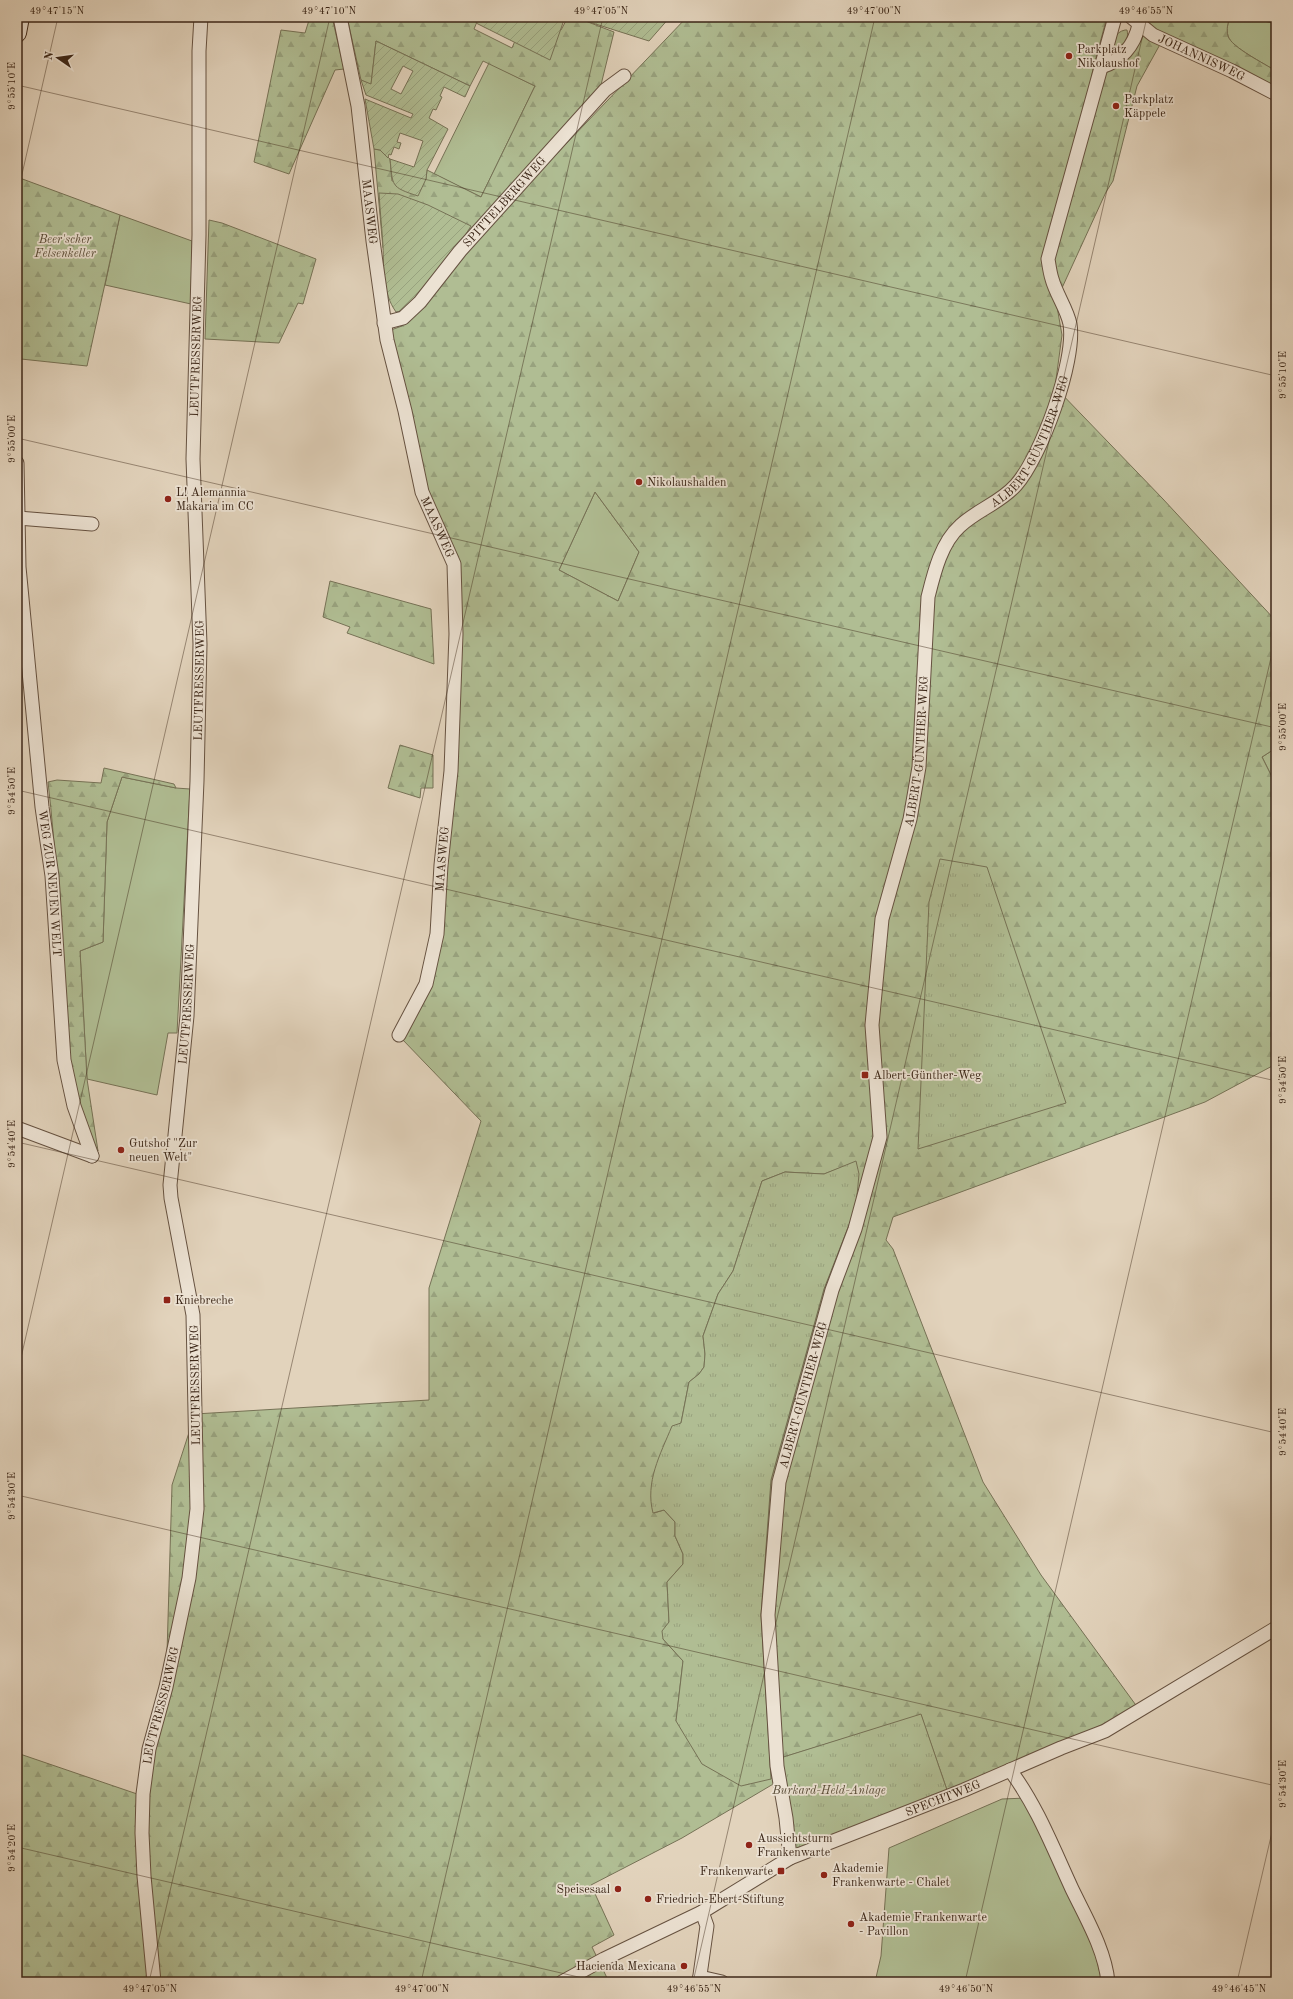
<svg xmlns="http://www.w3.org/2000/svg" width="1293" height="1999" font-family="'Old Standard TT',serif">
<style>
.grass{fill:#b0bd93;stroke:#767256}
.forest{fill:url(#forest-firs);stroke:#767256;fill-rule:evenodd}
.park{fill:url(#park-tufts);stroke:#767256}
.garden{fill:url(#garden-furrows);stroke:#767256;fill-rule:evenodd}
.lines{fill:none;stroke-linecap:round;stroke-linejoin:round}
.minor-casing{stroke:#665241;stroke-width:15}
.secondary-casing{stroke:#3c2718;stroke-width:20}
.minor{stroke:#ece2d3;stroke-width:13}
.secondary{stroke:#ece2d3;stroke-width:18}
.ticks{fill:none;stroke:#3c2718;stroke-width:1;stroke-opacity:0.45}
.poi-dot{fill:#8f2418;stroke:#ece2d3;stroke-width:1.5}
.labels{text-anchor:middle;stroke-width:3.5;stroke-linejoin:round;paint-order:stroke}
.poi-label{font-size:12px;fill:#3c2718;stroke:#ece2d3;text-anchor:start}
.street-label{font-size:12px;fill:#3c2718;stroke:#ece2d3}
.park-label{font-size:12px;font-style:italic;fill:#594c37;stroke:#ece2d3}
.neatline{fill:none;stroke:#3c2718;stroke-width:1.5}
.ticks-label{font-size:10px;text-anchor:middle;fill:#3c2718}
</style>
<defs>
<pattern id="forest-firs" width="22" height="20" patternUnits="userSpaceOnUse"><rect width="22" height="20" fill="#b0bd93"/><path d="M5 1l3.5 6h-7zM16 11l3.5 6h-7z" fill="#98a27e"/></pattern>
<pattern id="park-tufts" width="24" height="20" patternUnits="userSpaceOnUse"><rect width="24" height="20" fill="#b0bd93"/><path d="M3 7l-1-3M5 7V3M7 7l1-3M15 17l-1-3M17 17v-4M19 17l1-3" fill="none" stroke="#98a27e"/></pattern>
<pattern id="garden-furrows" width="10" height="10" patternUnits="userSpaceOnUse"><rect width="10" height="10" fill="#b0bd93"/><path d="M-1 1l2-2M0 10L10 0M9 11l2-2" fill="none" stroke="#98a27e"/></pattern>
</defs>
<rect width="100%" height="100%" fill="#e2d3bc"/>
<filter id="stains"><feTurbulence type="fractalNoise" baseFrequency=".005" numOctaves="4"/><feColorMatrix values="0 0 0 0 .2 0 0 0 0 .09 0 0 0 0 .02 0 0 0 .5 -.17"/></filter>
<radialGradient id="worn" r=".72"><stop offset=".6" stop-color="#630" stop-opacity="0"/><stop offset="1" stop-color="#630" stop-opacity=".3"/></radialGradient>
<g class="grass">
<path d="M1230 17H1276V71C1265 64 1231 47 1228 36 1226 29 1228 23 1230 17Z"/>
<path d="M1125 30H1127C1130 42 1120 47 1111 50 1113 41 1115 32 1125 30Z"/>
<polygon points="489,63 535,86 481,197 434,174"/>
<polygon points="120,215 192,241 191,304 105,285"/>
<polygon points="595,492 639,552 618,601 559,570"/>
<polygon points="1276,748 1276,785 1262,757"/>
<polygon points="122,777 176,788 190,789 177,1033 168,1033 157,1095 87,1079 80,951 103,942 107,822"/>
<polygon points="1027,1798 1093,1943 1102,1982 875,1982 881,1956 889,1848 1002,1799"/>
</g>
<g class="forest">
<polygon points="310,17 332,17 344,69 335,70 289,174 254,162 281,30 305,33"/>
<polygon points="347,17 479,17 474,29 512,48 525,17 533,17 561,30 568,17 575,17 614,32 599,93 464,237 383,248 374,149 380,150 390,159 392,181 426,179 427,170 481,197 535,86 483,61 470,86 376,41 371,85 361,80"/>
<path d="M687 17H1107L1093 69 1083 123 1101 67 1135 39 1131 17H1230C1228 23 1226 29 1228 36 1231 47 1265 64 1276 71V94L1163 39 1137 86 1113 181 1106 192 1056 301 1062 335 1055 387 1163 499 1276 621V748L1262 757 1276 785V1064L1205 1102 893 1217 886 1240 893 1249 983 1482 1041 1575 1138 1708 1011 1767 948 1793 921 1715 774 1760 775 1783 682 1838 591 1885 614 1935 592 1947 609 1982H17V1753L143 1796 166 1687 172 1485 195 1414 429 1400V1288L481 1121 402 1039 439 935 457 562 425 489 391 330 402 326 420 310 464 251ZM595 492 639 552 618 601 559 570ZM856 1162V1207L824 1289 771 1480 761 1615 771 1779 676 1721 683 1661 663 1639 669 1622 667 1582 683 1564V1554L675 1536V1522L664 1510 654 1513 681 1423 689 1382 699 1374 704 1367 705 1354 703 1336 718 1294 733 1271 762 1181 785 1172 824 1174Z"/>
<polygon points="17,177 120,215 87,366 21,359 17,334"/>
<polygon points="209,220 222,223 316,259 303,304 298,303 279,343 205,339"/>
<polygon points="330,581 431,609 434,664 347,633 350,627 323,617"/>
<polygon points="400,745 433,755 433,788 421,788 420,798 388,788"/>
<path d="M104 768 174 784 176 788 122 777 107 822 103 942 80 951 87 1079 98 1151C68 1102 68 1043 64 987 59 919 56 850 48 782L57 780 101 783Z"/>
</g>
<g class="park">
<polygon points="940,859 987,867 1066,1103 918,1149 929,902"/>
<path d="M856 1161 859 1174 856 1207 824 1289 771 1480 761 1615 771 1779 741 1786 702 1764 676 1721 683 1661 663 1639 662 1631 669 1622 667 1582 683 1564V1554L675 1536V1522L664 1510 653 1513C645 1482 660 1455 672 1426L681 1423 689 1382 699 1374 704 1367 705 1354 703 1336 718 1294 733 1271 762 1181 785 1172 824 1174Z"/>
<polygon points="921,1714 948,1793 794,1851 777,1759"/>
</g>
<g class="garden">
<polygon points="479,17 565,17 550,60 476,23"/>
<polygon points="581,17 670,17 649,41 586,21"/>
<path d="M376 41 470 86 465 97 444 87 440 96 442 97 436 110 433 109 429 118 448 129 427 170 426 179 418 196C390 187 393 186 390 159L414 167 423 141 400 133 397 142 401 143 399 149 394 147 391 155 389 154 388 158 380 150 374 149 365 99 411 118 413 114 366 95 361 80 371 84ZM403 66 413 71 401 94 391 89Z"/>
<path d="M379 193 398 194 428 205 471 226 464 237 406 310 396 312C382 292 384 269 383 246 382 229 380 211 379 193Z"/>
</g>
<g class="lines">
<g class="minor-casing">
<g id="minor">
<path id="s1" d="M340 17 358 106 373 241 387 340 405 411 422 492 454 564 456 634 451 771 441 865 437 934 426 984 399 1035"/>
<path id="s2" d="M1131 17 1153 35 1232 71 1276 94"/>
<path d="M1101 67C1121 61 1134 46 1139 25"/>
<path id="s3" d="M384 323 403 318 420 302 460 251 605 90 624 76"/>
<path id="s4" d="M17 463 19 567 42 807 52 876 64 1060 74 1106 92 1156"/>
<polyline points="18,518 92,524"/>
<polyline points="17,1128 92,1156"/>
<path d="M1010 1770C1037 1806 1053 1848 1072 1889 1086 1918 1105 1950 1108 1982"/>
<path id="s5" d="M790 1858 786 1818 777 1766 768 1615 779 1482 832 1290 855 1229 880 1137 872 1025 882 919 910 819 919 767 928 597C934 573 941 543 960 526 977 510 1000 503 1016 485 1041 457 1076 361 1070 324 1067 309 1056 294 1052 279 1050 273 1049 265 1048 259L1115 17"/>
<polyline points="700,1977 722,1982"/>
<path id="s6" d="M154 1982 144 1876 142 1833 143 1794 149 1749 166 1687 189 1578 197 1509 193 1315 171 1198 170 1185 187 1016 197 781 200 644 193 459 199 235V51L201 17"/>
<path id="s7" d="M562 1982 604 1959 702 1912 790 1858 964 1790 1061 1748 1105 1731 1276 1628"/>
<polyline points="699,1982 707,1926 702,1912"/>
</g>
</g>
<g class="secondary-casing">
<polyline id="secondary" points="17,33 20,17"/>
</g>
<use href="#minor" class="minor"/>
<use href="#secondary" class="secondary"/>
</g>
<path class="ticks" d="M1248 17 1276 24M17 85 1276 376M17 196 58 17M17 438 1276 728M17 790 1276 1081M17 1142 1276 1433M17 1375 330 17M17 1495 1276 1786M17 1847 600 1982M149 1982 603 17M421 1982 875 17M693 1982 1147 17M965 1982 1276 636M1237 1982 1276 1815"/>
<g class="poi-dot">
<circle cx="1069" cy="56" r="4"/>
<circle cx="1116" cy="106" r="4"/>
<circle cx="639" cy="482" r="4"/>
<circle cx="168" cy="499" r="4"/>
<rect x="861" y="1071" width="8" height="8" rx="2"/>
<circle cx="121" cy="1150" r="4"/>
<rect x="163" y="1296" width="8" height="8" rx="2"/>
<circle cx="749" cy="1845" r="4"/>
<rect x="777" y="1867" width="8" height="8" rx="2"/>
<circle cx="824" cy="1875" r="4"/>
<circle cx="618" cy="1889" r="4"/>
<circle cx="648" cy="1899" r="4"/>
<circle cx="851" cy="1924" r="4"/>
<circle cx="684" cy="1966" r="4"/>
</g>
<g class="labels">
<g class="poi-label">
<text x="1077" y="53">Parkplatz<tspan x="1077" dy="14">Nikolaushof</tspan></text>
<text x="1124" y="103">Parkplatz<tspan x="1124" dy="14">Käppele</tspan></text>
<text x="647" y="486">Nikolaushalden</text>
<text x="176" y="496">L! Alemannia<tspan x="176" dy="14">Makaria im CC</tspan></text>
<text x="873" y="1079">Albert-Günther-Weg</text>
<text x="129" y="1147">Gutshof "Zur<tspan x="129" dy="14">neuen Welt"</tspan></text>
<text x="175" y="1304">Kniebreche</text>
<text x="757" y="1842">Aussichtsturm<tspan x="757" dy="14">Frankenwarte</tspan></text>
<text x="832" y="1872">Akademie<tspan x="832" dy="14">Frankenwarte - Chalet</tspan></text>
<text x="773" y="1875" text-anchor="end">Frankenwarte</text>
<text x="610" y="1893" text-anchor="end">Speisesaal</text>
<text x="656" y="1903">Friedrich-Ebert-Stiftung</text>
<text x="859" y="1921">Akademie Frankenwarte<tspan x="859" dy="14">- Pavillon</tspan></text>
<text x="676" y="1970" text-anchor="end">Hacienda Mexicana</text>
</g>
<g class="street-label">
<text dy="4" stroke="none"><textPath href="#s2" startOffset="82">JOHANNISWEG</textPath></text>
<text dy="4" stroke="none"><textPath href="#s3" startOffset="174">SPITTELBERGWEG</textPath></text>
<text dy="4" stroke="none"><textPath href="#s1" startOffset="197">MAASWEG</textPath></text>
<text dy="4" stroke="none"><textPath href="#s6" startOffset="1635">LEUTFRESSERWEG</textPath></text>
<text dy="4" stroke="none"><textPath href="#s5" startOffset="1476">ALBERT-GÜNTHER-WEG</textPath></text>
<text dy="4" stroke="none"><textPath href="#s1" startOffset="521">MAASWEG</textPath></text>
<text dy="4" stroke="none"><textPath href="#s6" startOffset="1311">LEUTFRESSERWEG</textPath></text>
<text dy="4" stroke="none"><textPath href="#s5" startOffset="1128">ALBERT-GÜNTHER-WEG</textPath></text>
<text transform="translate(442 859) rotate(-85)" y="4">MAASWEG</text>
<text dy="4" stroke="none"><textPath href="#s4" startOffset="422">WEG ZUR NEUEN WELT</textPath></text>
<text dy="4" stroke="none"><textPath href="#s6" startOffset="987">LEUTFRESSERWEG</textPath></text>
<text transform="translate(195 1385) rotate(-91)" y="4">LEUTFRESSERWEG</text>
<text dy="4" stroke="none"><textPath href="#s5" startOffset="468">ALBERT-GÜNTHER-WEG</textPath></text>
<text dy="4" stroke="none"><textPath href="#s6" startOffset="279">LEUTFRESSERWEG</textPath></text>
<text dy="4" stroke="none"><textPath href="#s7" startOffset="424">SPECHTWEG</textPath></text>
</g>
<g class="park-label">
<text x="65" y="243">Beer'scher<tspan x="65" dy="14">Felsenkeller</tspan></text>
<text x="829" y="1794">Burkard-Held-Anlage</text>
</g>
</g>
<rect width="1293" height="1999" fill="none" stroke="#e2d3bc" stroke-width="44"/>
<g transform="translate(58 58) rotate(283)" stroke="#ece2d3" stroke-width="3" paint-order="stroke">
<path d="M0-3L7 15L0 10L-7 15Z" fill="#3c2718"/>
<text y="-6" font-size="11" font-weight="bold" text-anchor="middle" fill="#3c2718">N</text>
</g>
<rect x="22" y="22" width="1249" height="1955" class="neatline"/>
<g class="ticks-label">
<text x="57" y="14">49°47'15"N</text>
<text x="329" y="14">49°47'10"N</text>
<text x="601" y="14">49°47'05"N</text>
<text x="874" y="14">49°47'00"N</text>
<text x="1146" y="14">49°46'55"N</text>
<text transform="translate(11 86) rotate(-90)" y="4">9°55'10"E</text>
<text transform="translate(1282 375) rotate(-90)" y="4">9°55'10"E</text>
<text transform="translate(11 439) rotate(-90)" y="4">9°55'00"E</text>
<text transform="translate(1282 727) rotate(-90)" y="4">9°55'00"E</text>
<text transform="translate(11 791) rotate(-90)" y="4">9°54'50"E</text>
<text transform="translate(1282 1080) rotate(-90)" y="4">9°54'50"E</text>
<text transform="translate(11 1144) rotate(-90)" y="4">9°54'40"E</text>
<text transform="translate(1282 1432) rotate(-90)" y="4">9°54'40"E</text>
<text transform="translate(11 1496) rotate(-90)" y="4">9°54'30"E</text>
<text transform="translate(1282 1784) rotate(-90)" y="4">9°54'30"E</text>
<text transform="translate(11 1848) rotate(-90)" y="4">9°54'20"E</text>
<text x="150" y="1992">49°47'05"N</text>
<text x="422" y="1992">49°47'00"N</text>
<text x="694" y="1992">49°46'55"N</text>
<text x="966" y="1992">49°46'50"N</text>
<text x="1239" y="1992">49°46'45"N</text>
</g>
<rect width="100%" height="100%" filter="url(#stains)"/>
<rect width="100%" height="100%" fill="url(#worn)"/>
</svg>
